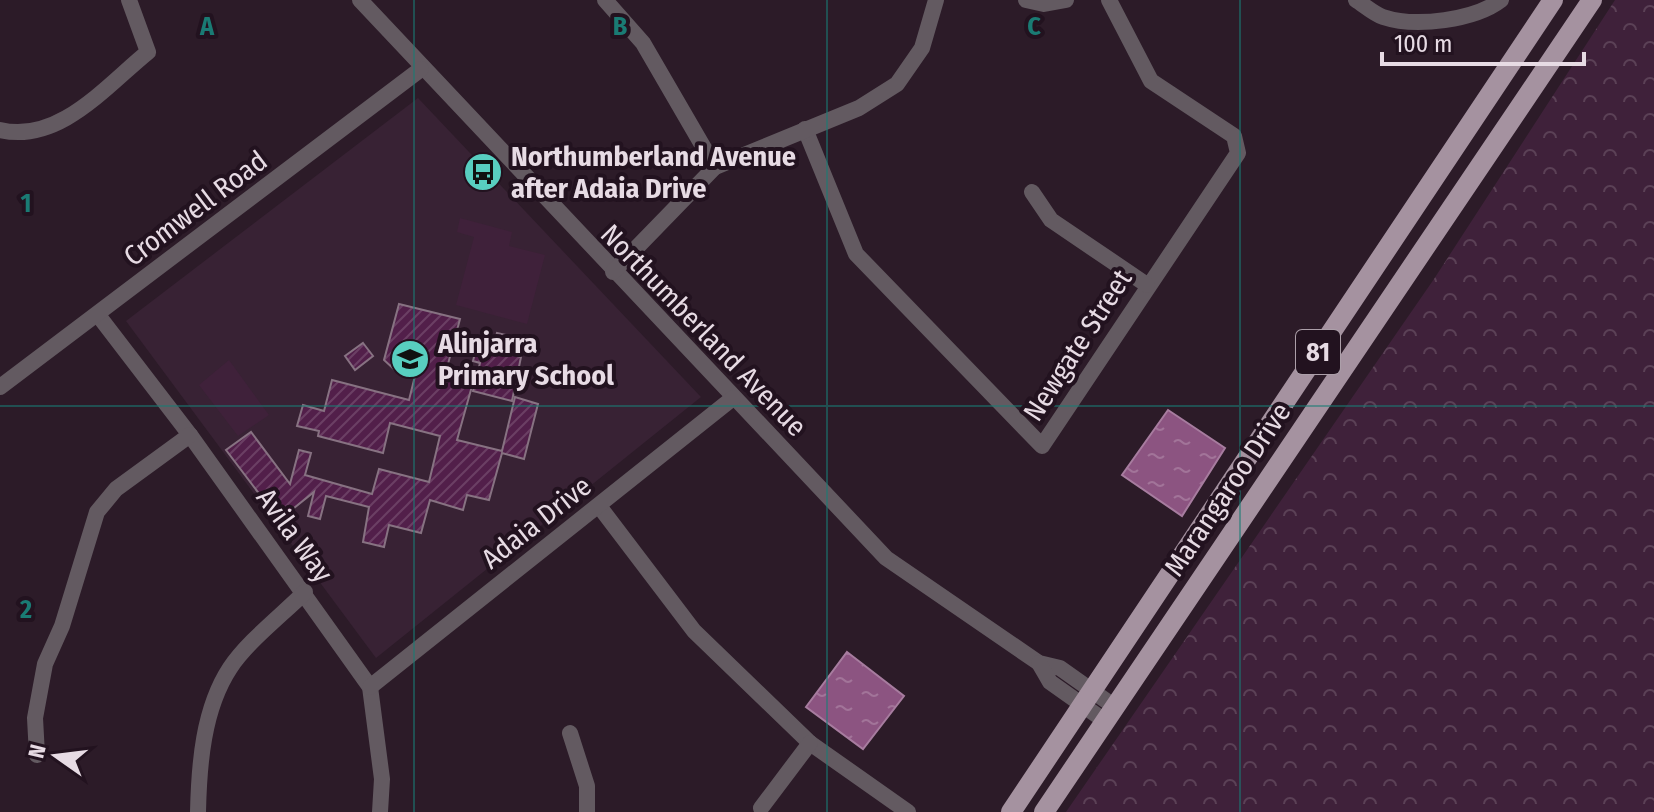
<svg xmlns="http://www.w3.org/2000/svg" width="1654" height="812" font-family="'Fira Sans Condensed',sans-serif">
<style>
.built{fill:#382234}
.forest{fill:url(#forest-crowns)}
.pitch{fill:#3f213a}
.water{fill:url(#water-ripples);stroke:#a77c9f;stroke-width:2}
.building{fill:url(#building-hatch);stroke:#877282;stroke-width:2}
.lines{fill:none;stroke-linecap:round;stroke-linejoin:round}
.minor{stroke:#635a61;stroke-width:16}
.major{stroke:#a592a0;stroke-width:20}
.grid{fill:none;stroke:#1a7b74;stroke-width:2;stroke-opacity:0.55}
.labels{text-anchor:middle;stroke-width:8;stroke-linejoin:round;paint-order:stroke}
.shield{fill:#22121f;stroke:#ac9fa9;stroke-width:2}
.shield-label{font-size:26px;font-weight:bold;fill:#e7dbe4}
.poi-label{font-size:28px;font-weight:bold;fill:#e7dbe4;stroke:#22121f;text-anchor:start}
.street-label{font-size:28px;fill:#e7dbe4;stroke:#22121f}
.grid-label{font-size:26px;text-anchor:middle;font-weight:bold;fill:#1a7b74;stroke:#22121f;stroke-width:8;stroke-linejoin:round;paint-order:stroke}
</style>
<defs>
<pattern id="forest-crowns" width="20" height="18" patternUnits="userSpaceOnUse" patternTransform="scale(2)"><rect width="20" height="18" fill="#3f213a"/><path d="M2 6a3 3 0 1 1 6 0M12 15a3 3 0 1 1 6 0" fill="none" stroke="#5b4156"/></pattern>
<pattern id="water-ripples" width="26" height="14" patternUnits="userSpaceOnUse" patternTransform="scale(2)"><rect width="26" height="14" fill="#8c5481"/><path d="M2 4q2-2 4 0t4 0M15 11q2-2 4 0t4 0" fill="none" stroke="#a27499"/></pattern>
<pattern id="building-hatch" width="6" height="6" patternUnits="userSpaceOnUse" patternTransform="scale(2)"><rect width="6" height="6" fill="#521f4a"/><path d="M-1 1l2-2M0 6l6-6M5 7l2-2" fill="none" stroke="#6b3f64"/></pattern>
</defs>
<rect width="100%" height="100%" fill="#2c1b28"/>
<polygon class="built" points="418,98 701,397 376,658 126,321"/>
<polygon class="forest" points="1615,0 1654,0 1654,812 1066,812 1434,279"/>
<g class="pitch">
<polygon points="460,218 512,232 509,246 545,255 527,324 456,305 474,237 457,232"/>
<polygon points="229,360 269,415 238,436 199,385"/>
</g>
<g class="water">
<polygon points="1168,410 1225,448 1182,516 1122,475"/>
<polygon points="847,652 904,696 863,749 806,707"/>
</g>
<g class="building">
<polygon points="399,304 460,319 444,379 472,386 457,440 502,451 515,397 538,404 524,459 502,453 489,500 467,495 463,510 430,500 421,533 389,525 384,547 363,542 369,507 326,496 320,519 308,516 314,492 279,520 226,450 251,432 290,484 299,450 311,453 305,475 372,494 379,469 429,482 440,436 390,423 383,453 318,436 319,431 297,426 303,405 324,411 332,380 409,400 415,376 395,370 384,360"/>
<polygon points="497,333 506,335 502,352 521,357 512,401 473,391 480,363 473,361 477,345 493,349"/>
<polygon points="363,343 373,356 355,370 345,356"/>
</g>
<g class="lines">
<g class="minor">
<polyline points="360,0 886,558 1039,663 1060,668 1115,707"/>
<polyline points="605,0 643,43 715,167"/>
<polyline points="1026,0 1044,4 1066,0"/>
<path d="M1356 0C1364 5 1374 14 1383 17 1416 28 1475 20 1501 0"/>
<polyline points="805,129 856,254 1042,446 1238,153 1234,136 1151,81 1109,0"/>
<path d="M0 130C59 144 106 86 148 52L129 0"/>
<polyline points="1032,192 1051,220 1147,285"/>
<polyline points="613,272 715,167 859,108 897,84 922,48 936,0"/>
<polyline points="98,315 190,435 370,687 382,779 380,812"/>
<polyline points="0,387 421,69"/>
<polyline points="599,506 694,631 810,743 908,812"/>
<polyline points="1039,663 1050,682 1105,721"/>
<polyline points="370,687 733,398"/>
<polyline points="570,733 587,786 587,812"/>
<polyline points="37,755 35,718 45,664 62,626 97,512 116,489 190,435"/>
<polyline points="761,808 810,743"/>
<path d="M198 812C199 765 203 709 230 668 247 642 282 615 305 592"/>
</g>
<g class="major">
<polyline points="1011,812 1553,0"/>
<polyline points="1044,812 1592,0"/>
</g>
</g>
<path class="grid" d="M414 0V812M827 0V812M1240 0V812M0 406H1654"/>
<defs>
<g id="bus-disc" transform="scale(2)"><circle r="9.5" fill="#58cec0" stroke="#22121f"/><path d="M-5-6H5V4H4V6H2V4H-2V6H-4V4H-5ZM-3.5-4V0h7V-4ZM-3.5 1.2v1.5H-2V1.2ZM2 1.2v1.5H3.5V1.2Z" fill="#111"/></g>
<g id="school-disc" transform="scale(2)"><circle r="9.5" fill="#58cec0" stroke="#22121f"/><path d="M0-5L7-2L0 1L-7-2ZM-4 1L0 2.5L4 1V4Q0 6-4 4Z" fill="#111"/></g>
</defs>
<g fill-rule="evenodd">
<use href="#bus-disc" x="483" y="172"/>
<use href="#school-disc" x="410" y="359"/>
</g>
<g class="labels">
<rect class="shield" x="1296" y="330" width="44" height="44" rx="6"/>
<g class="shield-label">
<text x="1318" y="361">81</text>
</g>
<g class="poi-label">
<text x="511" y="166">Northumberland Avenue<tspan x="511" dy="32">after Adaia Drive</tspan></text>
<text x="438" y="353">Alinjarra<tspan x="438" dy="32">Primary School</tspan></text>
</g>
<g class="street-label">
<text transform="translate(195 208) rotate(-37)" y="10">Cromwell Road</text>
<text transform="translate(704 330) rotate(46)" y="10">Northumberland Avenue</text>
<text transform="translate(1077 345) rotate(-57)" y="10">Newgate Street</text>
<text transform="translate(1227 489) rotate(-56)" y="10">Marangaroo Drive</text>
<text transform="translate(536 522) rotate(-38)" y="10">Adaia Drive</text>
<text transform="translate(295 535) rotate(54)" y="10">Avila Way</text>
</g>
</g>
<g class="grid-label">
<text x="207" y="35">A</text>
<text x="620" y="35">B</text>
<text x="1034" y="35">C</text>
<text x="26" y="212">1</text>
<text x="26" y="618">2</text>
</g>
<g transform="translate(56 756) rotate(284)" stroke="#22121f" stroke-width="6" paint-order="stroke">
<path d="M0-6L14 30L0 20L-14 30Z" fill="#e7dbe4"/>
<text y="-12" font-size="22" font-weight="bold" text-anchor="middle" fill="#e7dbe4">N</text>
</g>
<path d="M1382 52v12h202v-12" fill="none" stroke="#e7dbe4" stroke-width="4"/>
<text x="1394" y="52" font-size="24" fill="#e7dbe4" stroke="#22121f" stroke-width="6" paint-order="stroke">100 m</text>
</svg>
